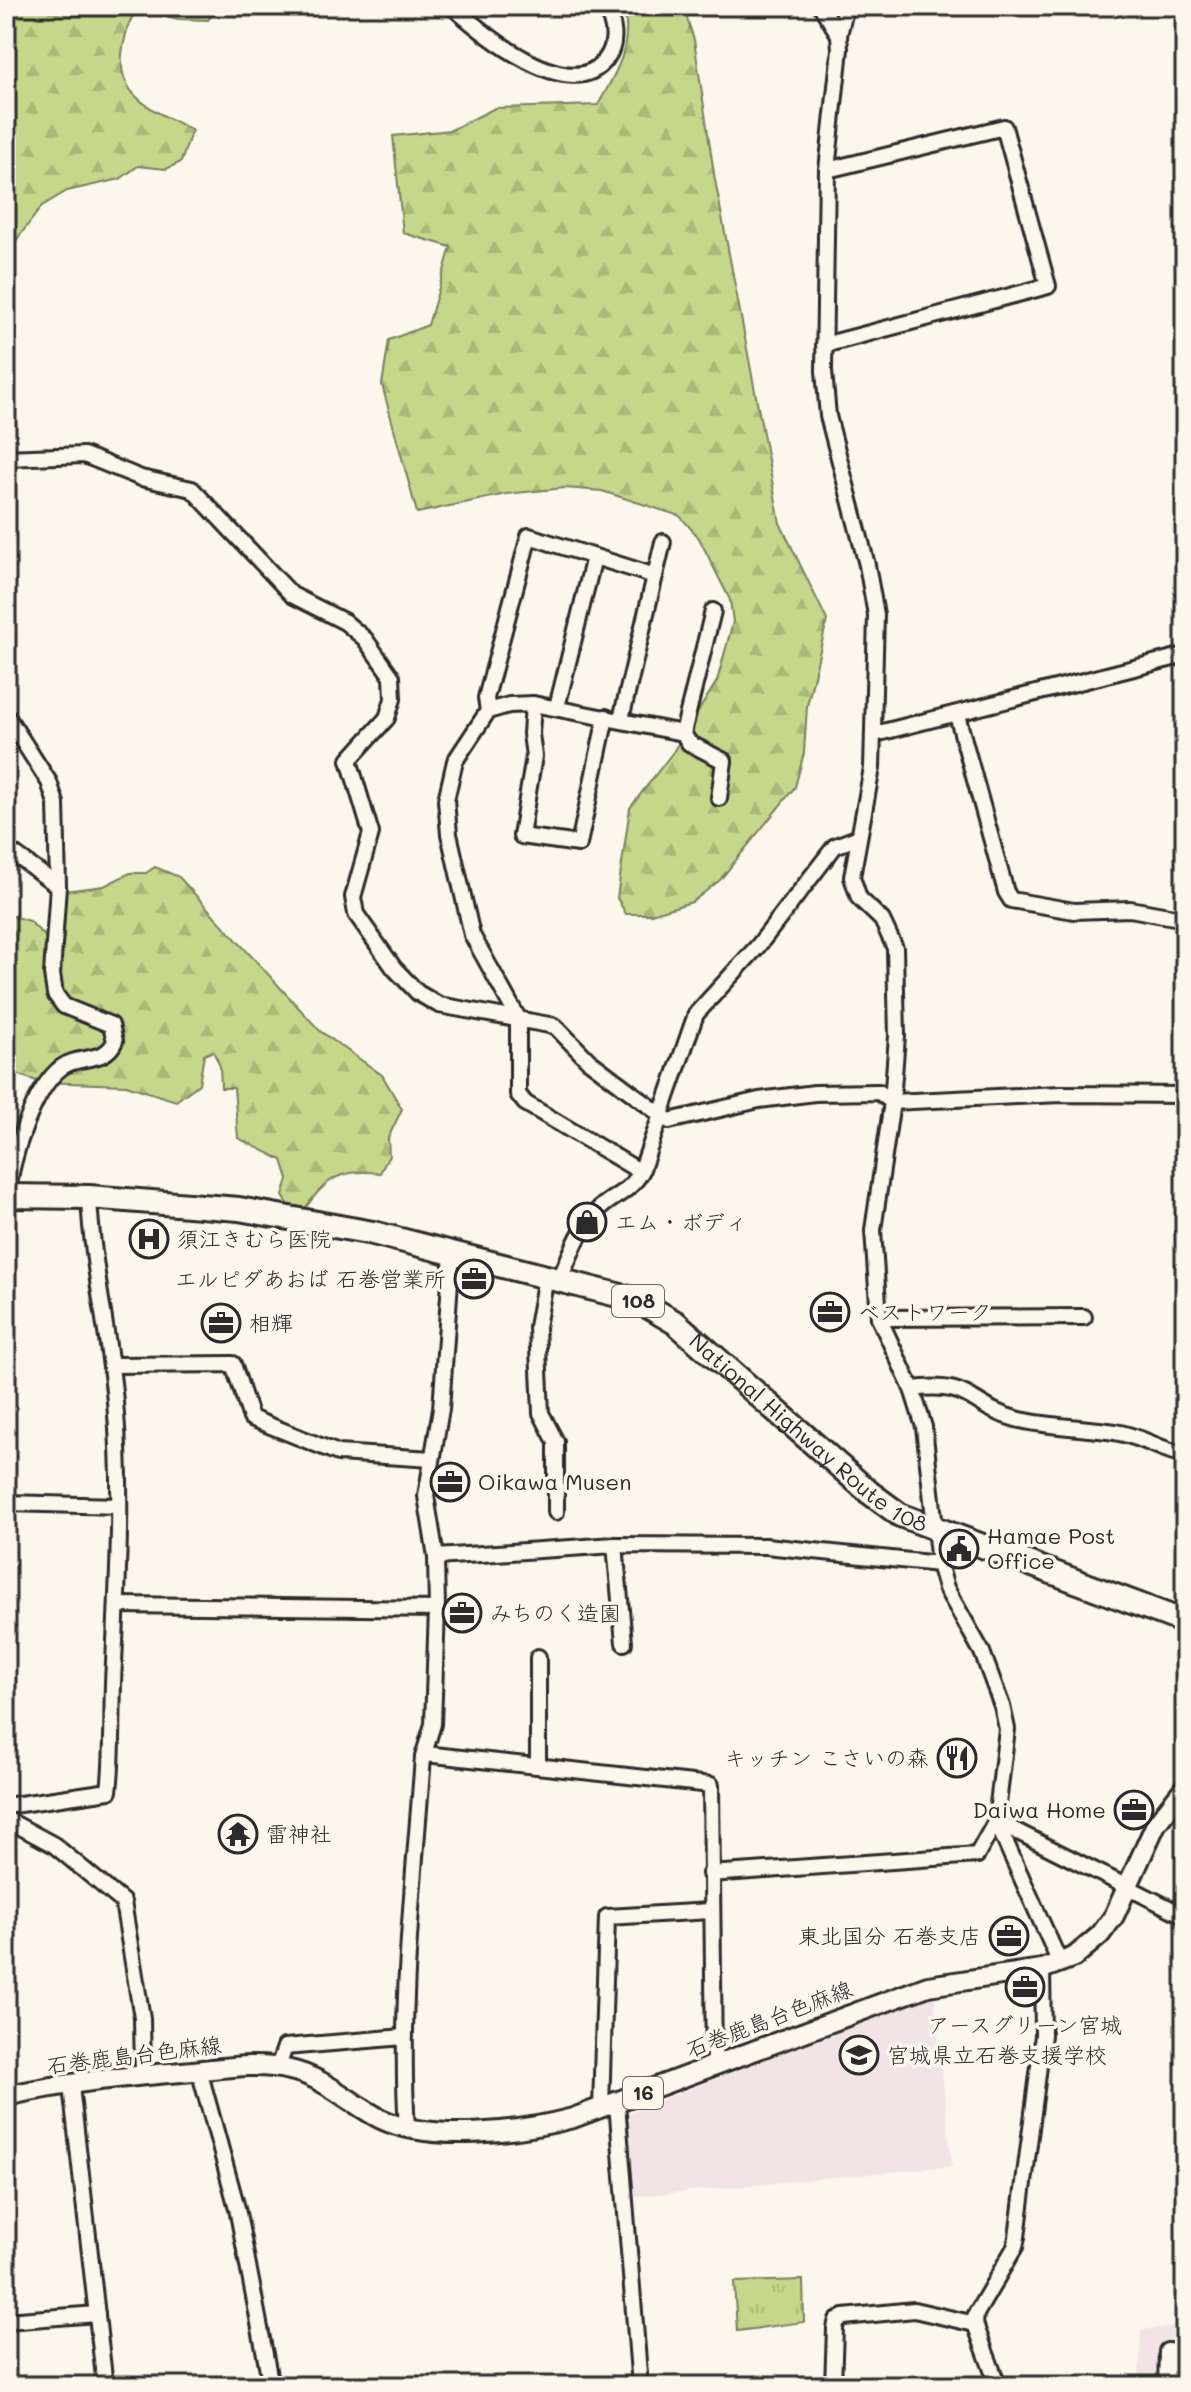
<svg xmlns="http://www.w3.org/2000/svg" width="1191" height="2392" font-family="Mali,'Klee One',sans-serif">
<style>
.built{fill:#f2e3e7}
.forest{fill:url(#forest-firs);stroke:#78805b;stroke-width:2}
.park{fill:url(#park-tufts);stroke:#78805b;stroke-width:2}
.lines{fill:none;stroke-linecap:round;stroke-linejoin:round}
.minor-casing{stroke:#2b2b2b;stroke-width:20}
.major-casing{stroke:#2b2b2b;stroke-width:24}
.highway-casing{stroke:#2b2b2b;stroke-width:28}
.minor{stroke:#fbf7ec;stroke-width:14}
.major{stroke:#fbf7ec;stroke-width:18}
.highway{stroke:#fbf7ec;stroke-width:22}
.labels{text-anchor:middle;stroke-width:7;stroke-linejoin:round;paint-order:stroke}
.shield{fill:#fbf7ec;stroke:#696865;stroke-width:2}
.shield-label{font-size:20px;font-weight:bold;fill:#2b2b2b}
.poi-label{font-size:22px;fill:#2b2b2b;stroke:#fbf7ec;text-anchor:start}
.street-label{font-size:22px;fill:#2b2b2b;stroke:#fbf7ec}
</style>
<defs>
<pattern id="forest-firs" width="22" height="20" patternUnits="userSpaceOnUse" patternTransform="scale(2)"><rect width="22" height="20" fill="#c6d68b"/><path d="M5 1l3.5 6h-7zM16 11l3.5 6h-7z" fill="#aab878"/></pattern>
<pattern id="park-tufts" width="24" height="20" patternUnits="userSpaceOnUse" patternTransform="scale(2)"><rect width="24" height="20" fill="#c6d68b"/><path d="M3 7l-1-3M5 7V3M7 7l1-3M15 17l-1-3M17 17v-4M19 17l1-3" fill="none" stroke="#aab878"/></pattern>
</defs>
<rect width="100%" height="100%" fill="#fbf7ec"/>
<filter id="ink" filterUnits="userSpaceOnUse"><feTurbulence type="fractalNoise" baseFrequency=".0125" numOctaves="2"/><feDisplacementMap in="SourceGraphic" scale="16" xChannelSelector="R" yChannelSelector="G"/><feConvolveMatrix kernelMatrix="1 2 1 2 8 2 1 2 1" color-interpolation-filters="sRGB"/></filter>
<g filter="url(#ink)">
<g class="built">
<polygon points="934,1995 952,2166 629,2197 622,2115"/>
<polygon points="1185,2325 1185,2386 1139,2386 1141,2330"/>
</g>
<g class="forest">
<path d="M6 6H221L208 20 178 19 138 9C129 19 127 29 124 43 111 95 151 109 192 130L181 162 166 169 138 166 120 179 67 191 42 206 6 254Z"/>
<path d="M624 6H683L694 40 715 180 780 523 827 620 807 706 804 753 795 787 720 880 692 902 651 914H626L617 898 630 808 673 752 717 681 733 622 730 600 699 538 680 516 602 491 565 488 506 494 417 513 382 385 389 340 428 325 451 247 403 233 393 136 451 130 495 108 598 105C618 69 632 48 624 6Z"/>
<path d="M155 867 179 877 320 1031 382 1075 402 1109 388 1138 389 1156 380 1173C341 1168 326 1178 304 1210H292L283 1196 288 1179 282 1160 238 1138 234 1088H221L220 1066 213 1051 204 1055 199 1084 176 1101 126 1085 39 1082 6 1070V914L29 921 49 940 64 938 65 891 104 886 130 873H146Z"/>
</g>
<polygon class="park" points="803,2280 804,2322 737,2331 734,2282"/>
<g class="lines">
<g class="minor-casing">
<g id="minor">
<path d="M452 6C482 33 571 107 606 59 618 43 614 23 605 6"/>
<path d="M821 6 839 35 840 49 827 170 824 371 828 416 867 565 876 615 872 768 852 877 859 898 882 920 895 948 897 1036 892 1102 873 1230 879 1318 912 1389C974 1381 968 1406 1016 1419 1048 1427 1082 1427 1115 1432 1141 1436 1160 1450 1185 1455"/>
<polyline points="839,35 846,6"/>
<polyline points="824,345 1048,286 1004,127 827,170"/>
<polyline points="6,458 84,455 141,478 192,489 292,595 345,622 365,639 392,677 393,699 387,718 349,760 371,833 353,897 356,914 394,968 418,993 439,1005 555,1026 588,1060 669,1121 759,1100 815,1093 879,1092 892,1102 1061,1094 1185,1095"/>
<polyline points="533,704 531,734 534,756 521,836 579,844 606,717"/>
<polyline points="557,707 594,557"/>
<polyline points="488,711 486,698 529,536 655,576"/>
<path d="M6 715 49 782 56 803 58 886 52 974 55 994 64 1006 111 1025 115 1041C105 1064 80 1054 62 1067 34 1087 9 1162 8 1196"/>
<polyline points="957,715 1006,892 1011,900 1074,911 1130,909 1185,919"/>
<polyline points="621,719 663,542"/>
<polyline points="683,733 713,611"/>
<polyline points="875,734 1185,655"/>
<polyline points="6,848 58,886"/>
<polyline points="641,1172 525,1103 518,1094 518,1018 472,935 449,834 446,800 455,761 488,711 509,705 533,704 683,733 689,743 724,761 719,798"/>
<polyline points="546,1277 537,1327 541,1413 556,1442 556,1512"/>
<path d="M559 1281C570 1257 579 1227 599 1209 613 1196 631 1191 641 1172L696 1014 758 946 835 846 859 837"/>
<polyline points="879,1318 1084,1317"/>
<polyline points="111,1365 233,1364 251,1418 338,1453 432,1459"/>
<polyline points="912,1389 924,1427 939,1564 946,1588 982,1652 1002,1706 1007,1729 996,1821 1185,1916"/>
<polyline points="6,1503 119,1506"/>
<polyline points="615,1545 624,1643"/>
<polyline points="436,1557 615,1545 766,1546 939,1564"/>
<polyline points="118,1605 437,1609"/>
<polyline points="538,1657 538,1764"/>
<polyline points="425,1754 711,1785 714,2065"/>
<path d="M6 1806 109 1791C114 1749 111 1706 114 1663 118 1576 123 1489 115 1402 109 1333 92 1266 89 1197"/>
<polyline points="6,1819 54,1845 123,1902 142,2018 143,2075"/>
<polyline points="996,1821 1060,1963"/>
<polyline points="710,1874 977,1855 996,1821"/>
<polyline points="278,2067 285,2047 404,2037"/>
<polyline points="199,2070 237,2208 271,2386"/>
<polyline points="71,2086 105,2386"/>
<polyline points="617,2103 640,2386"/>
<polyline points="601,2108 607,1917 711,1911"/>
<path d="M407 2129C399 2005 414 1881 423 1757L433 1724 437 1609 436 1557 426 1496 441 1409 452 1253"/>
<polyline points="6,2321 97,2314"/>
<polyline points="833,2386 835,2328 837,2320 844,2317 914,2310 975,2324"/>
<polyline points="998,2386 975,2324 976,2314 1015,2247 1017,2237 1043,2035 1042,1969"/>
<polyline points="1166,2386 1167,2351 1185,2353"/>
</g>
</g>
<g class="major-casing">
<path id="major" d="M6 2096C67 2082 131 2076 193 2071 225 2068 258 2062 290 2070 324 2077 351 2104 381 2119 431 2143 520 2132 573 2118L928 1986 1042 1969 1074 1957 1100 1935 1114 1916 1156 1824 1185 1787"/>
</g>
<g class="highway-casing">
<g id="highway">
<path id="s1" d="M6 1196 89 1197 239 1209 373 1233 637 1300 676 1323 870 1493 900 1515 1185 1622"/>
</g>
</g>
<use href="#minor" class="minor"/>
<use href="#major" class="major"/>
<use href="#highway" class="highway"/>
</g>
</g>
<defs>
<g id="shop-ring" transform="scale(2)"><circle r="9.5" fill="#fbf7ec" stroke="#2b2b2b" stroke-width="1.5"/><path d="M-5-2.5h2.3a2.7 3.5 0 0 1 5.4 0H5L5.5 6h-11ZM-1.5-2.5h3a1.5 2.3 0 0 0-3 0Z" fill="#2b2b2b"/></g>
<g id="hospital-ring" transform="scale(2)"><circle r="9.5" fill="#fbf7ec" stroke="#2b2b2b" stroke-width="1.5"/><path d="M-5-5h3v3.5h4V-5h3V5h-3V1.5h-4V5h-3Z" fill="#2b2b2b"/></g>
<g id="office-ring" transform="scale(2)"><circle r="9.5" fill="#fbf7ec" stroke="#2b2b2b" stroke-width="1.5"/><path d="M-6-3h4V-5.5h4V-3h4V5H-6ZM-1-4.5V-3h2v-1.5ZM-6 0V1H6V0Z" fill="#2b2b2b"/></g>
<g id="civic-ring" transform="scale(2)"><circle r="9.5" fill="#fbf7ec" stroke="#2b2b2b" stroke-width="1.5"/><path d="M-.6-6.5H3V-4.5H.6V-3L4-1V1h2V6H-6V1h2V-1L-.6-3ZM-1.2 2.5V6h2.4V2.5Z" fill="#2b2b2b"/></g>
<g id="restaurant-ring" transform="scale(2)"><circle r="9.5" fill="#fbf7ec" stroke="#2b2b2b" stroke-width="1.5"/><path d="M-5-6h1v4h1v-4h1v4h1v-4h1v5L-1.5 .5V6h-2V.5L-5-1ZM5-6V6H3V1.5H1.5Q1.5-4 5-6Z" fill="#2b2b2b"/></g>
<g id="temple-ring" transform="scale(2)"><circle r="9.5" fill="#fbf7ec" stroke="#2b2b2b" stroke-width="1.5"/><path d="M0-6L5-2H3V0L6.5 2.5H4V6H1.5V3h-3V6H-4V2.5H-6.5L-3 0V-2H-5Z" fill="#2b2b2b"/></g>
<g id="school-ring" transform="scale(2)"><circle r="9.5" fill="#fbf7ec" stroke="#2b2b2b" stroke-width="1.5"/><path d="M0-5L7-2L0 1L-7-2ZM-4 1L0 2.5L4 1V4Q0 6-4 4Z" fill="#2b2b2b"/></g>
</defs>
<g fill-rule="evenodd">
<use href="#shop-ring" x="587" y="1222"/>
<use href="#hospital-ring" x="149" y="1239"/>
<use href="#office-ring" x="474" y="1279"/>
<use href="#office-ring" x="830" y="1312"/>
<use href="#office-ring" x="221" y="1323"/>
<use href="#office-ring" x="450" y="1482"/>
<use href="#civic-ring" x="959" y="1549"/>
<use href="#office-ring" x="462" y="1613"/>
<use href="#restaurant-ring" x="957" y="1758"/>
<use href="#office-ring" x="1134" y="1810"/>
<use href="#temple-ring" x="238" y="1834"/>
<use href="#office-ring" x="1009" y="1936"/>
<use href="#office-ring" x="1025" y="1987"/>
<use href="#school-ring" x="859" y="2055"/>
</g>
<g class="labels">
<g class="shield">
<rect x="612" y="1285" width="52" height="32" rx="6"/>
<rect x="623" y="2077" width="40" height="32" rx="6"/>
</g>
<g class="shield-label">
<text x="638" y="1308">108</text>
<text x="643" y="2100">16</text>
</g>
<g class="poi-label">
<text x="615" y="1230">エム・ボディ</text>
<text x="177" y="1247">須江きむら医院</text>
<text x="446" y="1287" text-anchor="end">エルピダあおば 石巻営業所</text>
<text x="858" y="1320">ベストワーク</text>
<text x="249" y="1331">相輝</text>
<text x="478" y="1490">Oikawa Musen</text>
<text x="987" y="1544">Hamae Post<tspan x="987" dy="25">Office</tspan></text>
<text x="490" y="1621">みちのく造園</text>
<text x="929" y="1766" text-anchor="end">キッチン こさいの森</text>
<text x="1106" y="1818" text-anchor="end">Daiwa Home</text>
<text x="266" y="1842">雷神社</text>
<text x="981" y="1944" text-anchor="end">東北国分 石巻支店</text>
<text x="1025" y="2033" text-anchor="middle">アースグリーン宮城</text>
<text x="887" y="2063">宮城県立石巻支援学校</text>
</g>
<g class="street-label">
<text dy="8" stroke="none"><textPath href="#s1" startOffset="860">National Highway Route 108</textPath></text>
<text transform="translate(769 2019) rotate(-21)" y="8">石巻鹿島台色麻線</text>
<text transform="translate(134 2055) rotate(-7)" y="8">石巻鹿島台色麻線</text>
</g>
</g>
<rect width="1191" height="2392" fill="none" stroke="#fbf7ec" stroke-width="32"/>
<rect x="16" y="16" width="1159" height="2360" fill="none" stroke="#2b2b2b" stroke-width="3" filter="url(#ink)"/>
</svg>
